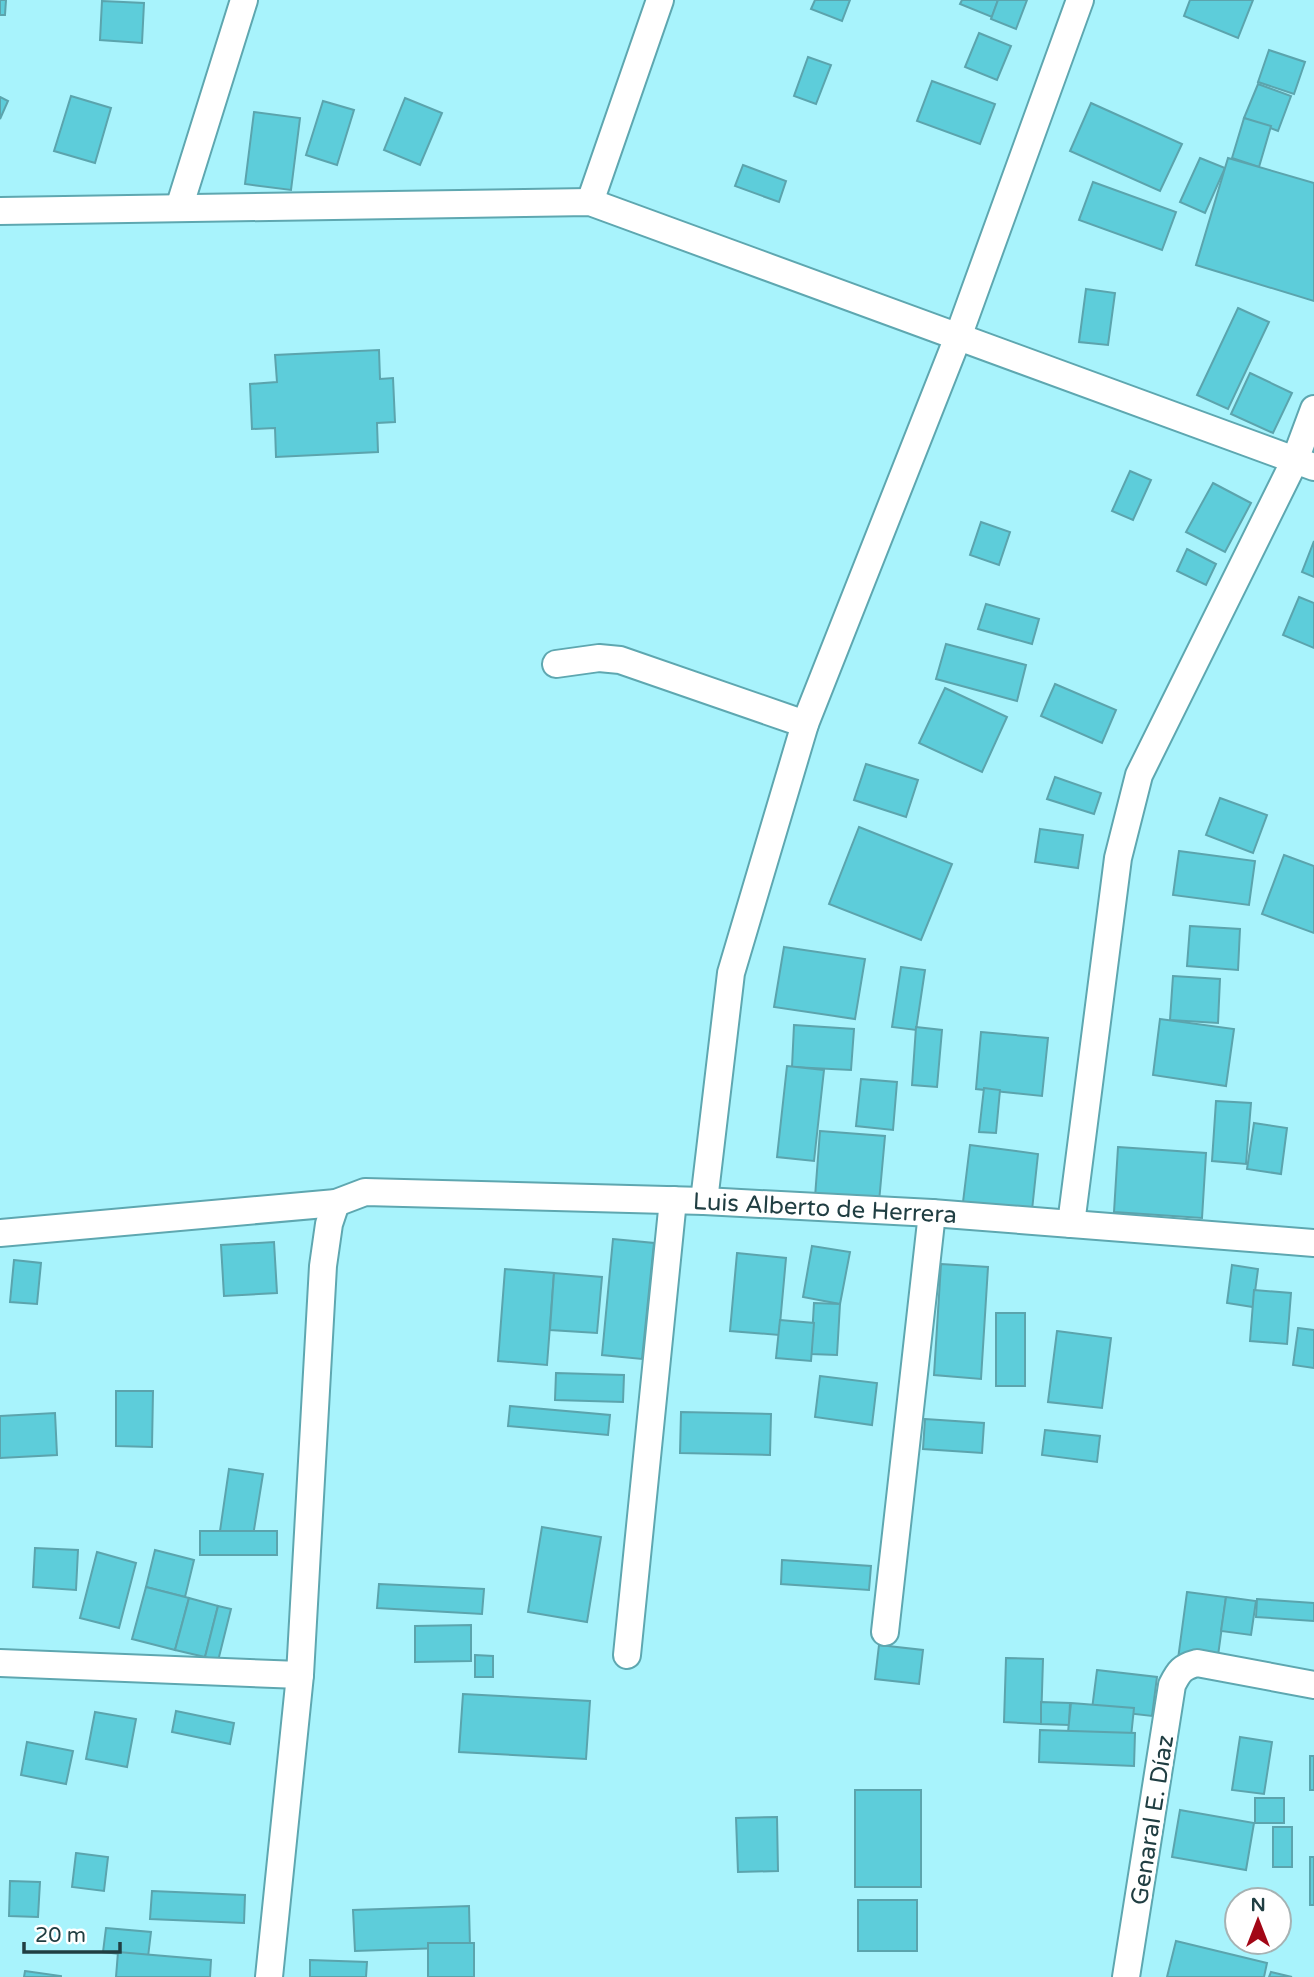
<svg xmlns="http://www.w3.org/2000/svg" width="1314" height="1977" font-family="'Varela Round',sans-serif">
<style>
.building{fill:#5dcdda;stroke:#5ba4ad;stroke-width:2}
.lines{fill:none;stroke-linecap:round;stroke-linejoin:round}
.street-casing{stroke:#5ea7b0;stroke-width:30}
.street{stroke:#fff;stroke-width:26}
.labels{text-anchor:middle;stroke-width:7;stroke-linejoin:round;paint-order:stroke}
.street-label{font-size:24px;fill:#203e42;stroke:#fff}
</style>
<rect width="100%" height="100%" fill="#a8f3fc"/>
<g class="building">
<polygon points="0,0 6,0 5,15 0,15"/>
<polygon points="815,0 850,0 842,21 811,9"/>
<polygon points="962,0 998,0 992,17 960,4"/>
<polygon points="998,0 1027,0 1016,29 991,19"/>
<polygon points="1190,0 1253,0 1238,38 1184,16"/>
<polygon points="102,1 144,3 142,43 100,40"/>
<polygon points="979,33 1011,46 997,80 965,67"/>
<polygon points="1269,50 1305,62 1294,94 1258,82"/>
<polygon points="808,57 831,65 816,104 794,96"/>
<polygon points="932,81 995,104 980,144 917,121"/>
<polygon points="1258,84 1291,96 1278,131 1244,118"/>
<polygon points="71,96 111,108 95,163 54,151"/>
<polygon points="0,97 8,101 0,119"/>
<polygon points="405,98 442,113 420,165 384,150"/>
<polygon points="323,101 354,110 337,165 306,155"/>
<polygon points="1091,103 1182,144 1160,191 1070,151"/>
<polygon points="254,112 300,118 291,190 245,184"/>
<polygon points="1244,118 1271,126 1259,167 1232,158"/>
<polygon points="1200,158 1225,168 1205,213 1180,202"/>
<polygon points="1228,158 1314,183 1314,301 1196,265"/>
<polygon points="743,165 786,181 779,202 735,186"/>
<polygon points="1093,182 1176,212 1162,250 1079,220"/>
<polygon points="1086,289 1115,293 1108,345 1079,342"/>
<polygon points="1238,308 1269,322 1228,409 1197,395"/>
<polygon points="379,350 380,379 393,378 395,422 377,423 378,452 276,457 275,428 252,429 250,384 277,382 275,355"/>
<polygon points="1250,373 1292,393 1273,433 1231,414"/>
<polygon points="1130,471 1151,480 1133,520 1112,511"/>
<polygon points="1213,483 1251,503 1225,552 1186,532"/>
<polygon points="981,522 1010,532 999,565 970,555"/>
<polygon points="1314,541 1314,577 1302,572"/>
<polygon points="1187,549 1216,564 1206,585 1177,571"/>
<polygon points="1299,597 1314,603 1314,648 1283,635"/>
<polygon points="986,604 1039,619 1032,644 978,629"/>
<polygon points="946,644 1026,665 1017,701 936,679"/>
<polygon points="1055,684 1116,710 1102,743 1041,716"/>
<polygon points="945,688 1007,717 982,772 919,743"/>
<polygon points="866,764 918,780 906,817 854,800"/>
<polygon points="1055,777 1101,793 1094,814 1047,799"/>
<polygon points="1220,798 1267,815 1253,853 1206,835"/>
<polygon points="859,827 952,864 921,940 829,904"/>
<polygon points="1040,829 1083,835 1078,868 1035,862"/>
<polygon points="1179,851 1255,861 1249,905 1173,895"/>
<polygon points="1284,855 1314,866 1314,933 1262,914"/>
<polygon points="1190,926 1240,929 1238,970 1187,966"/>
<polygon points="784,947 865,959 855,1019 774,1007"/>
<polygon points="901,967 925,970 916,1030 892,1027"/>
<polygon points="1173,976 1220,979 1218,1023 1170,1020"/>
<polygon points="1160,1019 1234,1029 1226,1086 1153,1075"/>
<polygon points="794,1025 854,1029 851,1070 792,1067"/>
<polygon points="916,1027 942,1030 937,1087 912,1085"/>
<polygon points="981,1032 1048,1038 1042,1096 976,1089"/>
<polygon points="787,1066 824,1070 814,1161 777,1157"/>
<polygon points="861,1079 897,1082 893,1130 856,1126"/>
<polygon points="984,1088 1000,1090 996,1133 979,1132"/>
<polygon points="1216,1101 1251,1103 1246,1164 1212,1161"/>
<polygon points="1254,1123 1287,1128 1281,1174 1247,1169"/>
<polygon points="820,1131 885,1136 879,1202 815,1197"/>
<polygon points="970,1145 1038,1154 1032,1210 963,1202"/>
<polygon points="1118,1147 1206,1153 1202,1218 1114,1212"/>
<polygon points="613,1239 654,1243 642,1359 602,1355"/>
<polygon points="274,1242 277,1293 224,1296 221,1245"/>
<polygon points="812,1246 850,1252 840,1304 803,1297"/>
<polygon points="737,1253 786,1258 779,1335 730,1331"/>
<polygon points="14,1260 41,1263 37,1304 10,1302"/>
<polygon points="941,1264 988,1267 981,1379 934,1375"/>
<polygon points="1232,1265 1258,1269 1253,1307 1227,1303"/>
<polygon points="505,1269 554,1273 547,1365 498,1361"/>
<polygon points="554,1273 602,1277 597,1333 550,1330"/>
<polygon points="1254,1290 1291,1293 1287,1344 1250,1341"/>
<polygon points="814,1303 840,1304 837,1355 811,1354"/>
<rect x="996" y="1313" width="29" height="73"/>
<polygon points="780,1320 814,1323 811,1361 776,1358"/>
<polygon points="1298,1328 1314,1330 1314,1368 1293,1365"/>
<polygon points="1057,1331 1111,1338 1102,1408 1048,1402"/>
<polygon points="556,1373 624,1375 623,1402 555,1400"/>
<polygon points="820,1376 877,1383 872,1425 815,1417"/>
<polygon points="116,1391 153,1391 152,1447 116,1446"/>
<polygon points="510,1406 610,1415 608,1435 508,1426"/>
<polygon points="681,1412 771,1414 770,1455 680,1453"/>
<polygon points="55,1413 57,1455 0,1458 0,1416"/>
<polygon points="925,1419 984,1423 982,1453 923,1449"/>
<polygon points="1045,1430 1100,1436 1097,1462 1042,1455"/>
<polygon points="229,1469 263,1474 253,1536 220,1531"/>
<polygon points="542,1527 601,1537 587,1622 528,1612"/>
<rect x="200" y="1531" width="77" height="24"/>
<polygon points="35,1548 78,1550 76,1590 33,1587"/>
<polygon points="155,1550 194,1560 185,1597 146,1587"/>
<polygon points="97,1552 136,1563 119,1628 80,1618"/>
<polygon points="782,1560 871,1566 869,1590 781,1584"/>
<polygon points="379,1584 484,1589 482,1614 377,1608"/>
<polygon points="146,1587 189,1598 175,1650 132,1639"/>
<polygon points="1187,1592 1226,1597 1217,1663 1178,1659"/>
<polygon points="1226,1597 1256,1601 1251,1635 1221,1631"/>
<polygon points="189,1598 218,1606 205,1657 175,1650"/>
<polygon points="1257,1599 1314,1603 1314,1621 1256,1617"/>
<polygon points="218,1606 231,1609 218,1661 205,1657"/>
<polygon points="471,1625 471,1661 415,1662 415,1626"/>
<polygon points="879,1645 923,1650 919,1684 875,1679"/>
<polygon points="475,1655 493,1656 493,1677 475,1677"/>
<polygon points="1006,1658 1043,1659 1041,1724 1004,1722"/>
<polygon points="1097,1670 1157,1677 1152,1716 1092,1709"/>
<polygon points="463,1694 590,1701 586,1759 459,1752"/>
<polygon points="1041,1702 1070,1703 1069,1725 1041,1724"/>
<polygon points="1071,1703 1134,1708 1131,1737 1068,1732"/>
<polygon points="176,1711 234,1723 230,1744 172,1732"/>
<polygon points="95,1712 136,1719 127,1767 86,1759"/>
<polygon points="1040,1730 1135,1733 1134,1766 1039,1762"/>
<polygon points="1240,1737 1272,1742 1264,1794 1232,1790"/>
<polygon points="27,1742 73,1751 66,1784 21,1775"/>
<rect x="1310" y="1756" width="4" height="34"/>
<rect x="855" y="1790" width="66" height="97"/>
<rect x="1255" y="1798" width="29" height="25"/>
<polygon points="1180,1810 1254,1823 1246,1870 1172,1857"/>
<polygon points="777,1817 778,1871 738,1872 736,1818"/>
<rect x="1273" y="1827" width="19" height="40"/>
<polygon points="76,1853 108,1857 104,1891 72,1887"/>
<rect x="1310" y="1857" width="4" height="48"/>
<polygon points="10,1881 40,1882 38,1917 9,1916"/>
<polygon points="152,1891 245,1895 244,1923 150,1919"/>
<rect x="858" y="1900" width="59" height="51"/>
<polygon points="469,1906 470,1947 355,1951 353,1910"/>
<polygon points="106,1928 151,1932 148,1957 103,1952"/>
<polygon points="1176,1941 1267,1963 1264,1977 1167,1977"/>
<rect x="428" y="1943" width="46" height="34"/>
<polygon points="118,1952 211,1960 210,1977 116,1977"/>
<polygon points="310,1960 367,1962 366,1977 310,1977"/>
<polygon points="25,1971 61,1976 61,1977 24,1977"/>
<polygon points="1271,1972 1292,1977 1269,1977"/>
</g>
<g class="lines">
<g class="street-casing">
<g id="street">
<polyline points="590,202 660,0"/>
<polyline points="179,208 244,0"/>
<polyline points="0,211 590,202 1314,467"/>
<polyline points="556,664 599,658 620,660 805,724"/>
<polyline points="704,1201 731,973 805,724 958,337 1080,0"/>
<polyline points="1071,1224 1118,858 1139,775 1295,460 1314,409"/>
<polyline points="0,1233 336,1203 365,1192 704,1201 932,1213 1314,1243"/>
<polyline points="885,1632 932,1213"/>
<polyline points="627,1655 673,1200"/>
<polyline points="0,1663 300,1675"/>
<polyline points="269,1977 300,1675 323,1266 329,1224 336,1203"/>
<path d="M1126 1977 1172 1685C1179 1671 1182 1667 1197 1663L1314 1685"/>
</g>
</g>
<use href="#street" class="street"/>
</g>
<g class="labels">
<g class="street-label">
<text transform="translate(825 1208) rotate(3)" y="8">Luis Alberto de Herrera</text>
<text transform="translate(1152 1820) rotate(-81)" y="8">Genaral E. Díaz</text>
</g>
</g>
<g transform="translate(1258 1921)"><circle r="33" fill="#ffffff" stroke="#a6b2b3" stroke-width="2"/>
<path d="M0-5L12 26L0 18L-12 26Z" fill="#a20616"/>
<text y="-10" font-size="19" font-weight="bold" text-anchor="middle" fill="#203e42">N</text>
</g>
<path d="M24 1942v10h96v-10" fill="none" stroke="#203e42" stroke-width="3.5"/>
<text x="35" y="1942" font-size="21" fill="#203e42" stroke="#ffffff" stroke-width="5" paint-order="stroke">20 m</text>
</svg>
